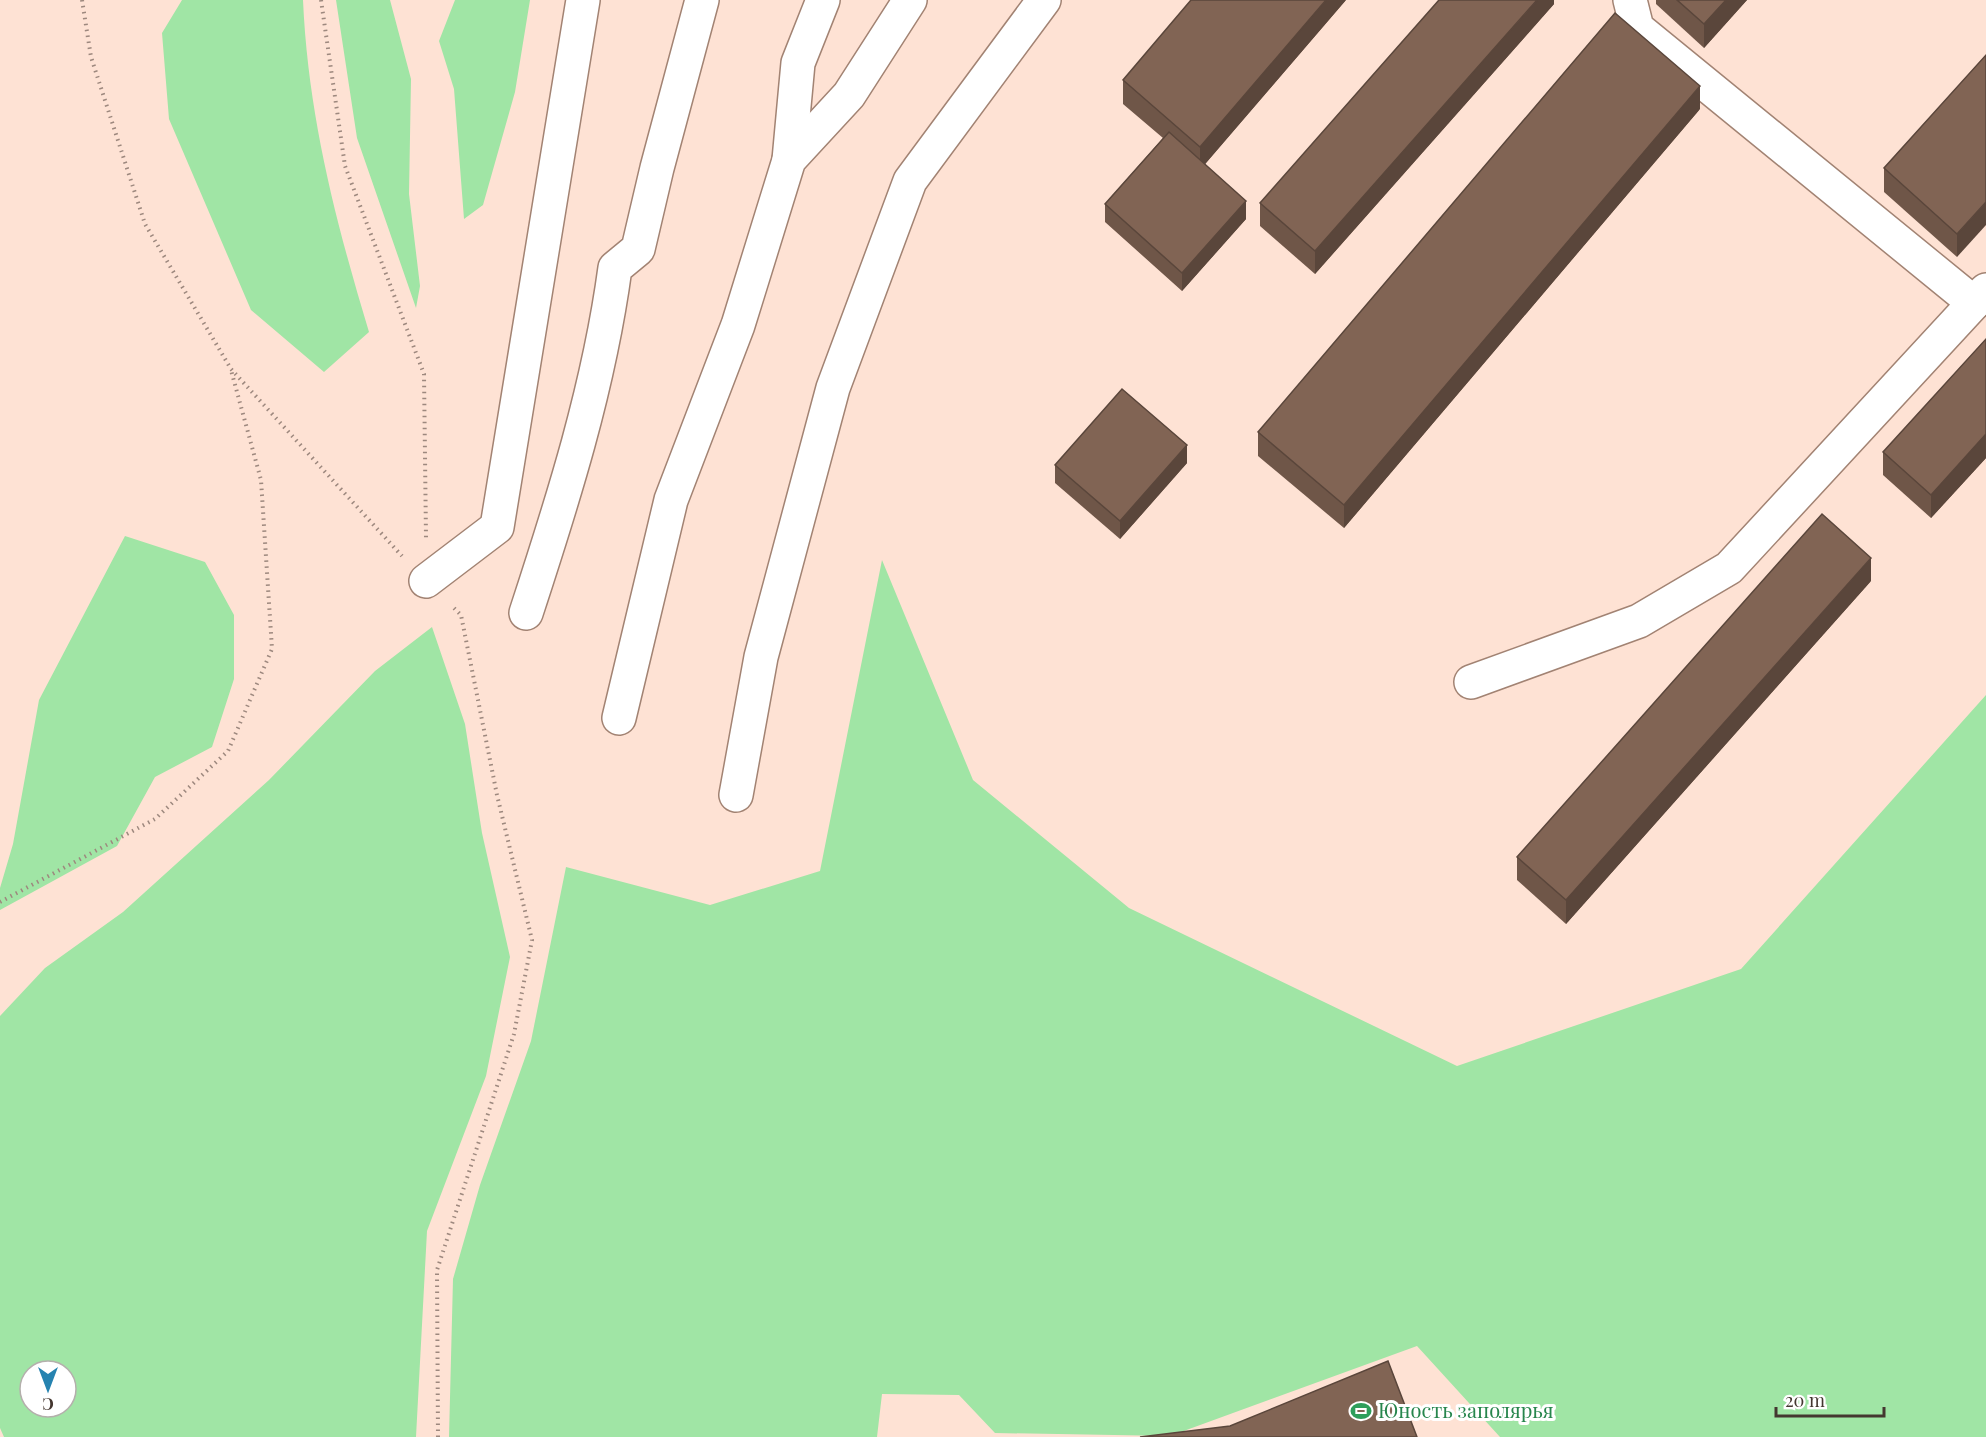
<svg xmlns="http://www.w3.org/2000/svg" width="1986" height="1437" font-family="'Playfair Display',serif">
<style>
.green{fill:#a0e5a5;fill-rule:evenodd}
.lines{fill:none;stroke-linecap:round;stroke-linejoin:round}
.minor-casing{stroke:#a28373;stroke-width:36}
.path{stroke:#9d887e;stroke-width:4;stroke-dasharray:1.5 4.5;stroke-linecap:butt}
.minor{stroke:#fff;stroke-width:33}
.wall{fill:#6f5648}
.shaded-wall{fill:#5a463b}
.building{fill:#816454;stroke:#5a463b;stroke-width:1.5}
.labels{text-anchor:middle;stroke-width:6;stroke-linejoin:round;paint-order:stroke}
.leisure-label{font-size:20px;fill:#27864d;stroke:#fff;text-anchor:start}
</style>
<rect width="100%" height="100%" fill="#fee2d4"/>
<g class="green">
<path d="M182 0H303C308 115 336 223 369 332L324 372 251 310 169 119 162 33Z"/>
<polygon points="336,0 390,0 411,79 409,194 420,286 416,308 357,138"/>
<polygon points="455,0 530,0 515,92 483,205 464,219 454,89 439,41"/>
<polygon points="125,536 205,562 234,615 234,679 212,747 155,777 117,846 0,910 0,888 13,844 39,700"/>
<polygon points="882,560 973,780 1129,908 1457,1066 1741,969 1986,695 1986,1437 1500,1437 1417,1346 1170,1436 995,1433 959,1395 882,1394 877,1437 449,1437 453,1279 480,1185 531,1041 566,867 710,905 820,871"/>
<path d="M432 627 465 724 482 833 510 957 486 1076 427 1231 416 1437H4L0 1428V1016L45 968 123 912 269 780 375 671ZM30 1371H66V1407H30Z"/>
</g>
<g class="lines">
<g class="minor-casing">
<g id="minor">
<polyline points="1630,0 1637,28 1974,303"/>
<polyline points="789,160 798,63 823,0"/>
<polyline points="426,581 497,527 583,0"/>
<path d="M526 613C563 500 599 387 615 268L638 249 657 168 702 0"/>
<polyline points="1471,682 1639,621 1729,568 1986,290"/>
<polyline points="619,718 671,500 738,325 789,160 849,95 910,0"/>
<polyline points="736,795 761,657 833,388 910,181 1044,0"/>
</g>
</g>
<g class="path">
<polyline points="82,0 91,57 145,224 231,369 402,556"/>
<polyline points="321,0 345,166 424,374 426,538"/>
<polyline points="0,902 155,819 228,751 272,649 261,480 231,370"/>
<polyline points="438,1437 437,1270 514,1034 532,940 497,795 461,615 452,606"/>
</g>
<use href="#minor" class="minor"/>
</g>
<g class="wall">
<polygon points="1346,0 1205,164 1246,219 1182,291 1105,222 1105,204 1163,138 1123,104 1123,80"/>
<polygon points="1554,0 1554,4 1315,274 1260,226 1260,203"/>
<polygon points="1656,0 1747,0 1704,48 1656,4"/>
<polygon points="1986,55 1957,257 1884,192 1884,168"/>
<polygon points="1700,109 1344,528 1258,456 1258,432"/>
<polygon points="1986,339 1986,458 1931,518 1883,475 1883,452"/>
<polygon points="1187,463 1120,539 1055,483 1055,465"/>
<polygon points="1871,581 1566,924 1517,880 1517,857"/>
</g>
<g class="shaded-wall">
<polygon points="1326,0 1346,0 1200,170 1200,147"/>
<polygon points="1537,0 1554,0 1554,4 1315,274 1315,251"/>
<polygon points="1726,0 1747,0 1704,48 1704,24"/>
<polygon points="1700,86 1700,109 1344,528 1344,505"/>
<polygon points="1246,201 1246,219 1182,291 1182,273"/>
<polygon points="1986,202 1986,225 1957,257 1957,234"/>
<polygon points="1986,434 1986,458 1931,518 1931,495"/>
<polygon points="1187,445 1187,463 1120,539 1120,521"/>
<polygon points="1871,558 1871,581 1566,924 1566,900"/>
</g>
<g class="building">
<polygon points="1191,0 1326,0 1200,147 1123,80"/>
<polygon points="1439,0 1537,0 1315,251 1260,203"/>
<polygon points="1677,0 1726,0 1704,24"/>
<polygon points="1615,13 1700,86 1344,505 1258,432"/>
<polygon points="1986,55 1986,202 1957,234 1884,168"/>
<polygon points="1169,132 1246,201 1182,273 1105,204"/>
<polygon points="1986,339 1986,434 1931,495 1883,452"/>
<polygon points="1122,389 1187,445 1120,521 1055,465"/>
<polygon points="1822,514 1871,558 1566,900 1517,857"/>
<polygon points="1388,1361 1417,1437 1140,1437 1230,1426"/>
</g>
<defs>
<g id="stadium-bare" transform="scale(1.62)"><path d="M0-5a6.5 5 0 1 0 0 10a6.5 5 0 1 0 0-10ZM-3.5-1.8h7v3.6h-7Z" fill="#2e9e5b" stroke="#fff" stroke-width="2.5" paint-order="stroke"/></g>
</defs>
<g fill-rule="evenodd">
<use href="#stadium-bare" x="1361" y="1411"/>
</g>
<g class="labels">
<g class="leisure-label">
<text x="1378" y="1418">Юность заполярья</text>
</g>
</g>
<g transform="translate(48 1389) rotate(180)"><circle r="28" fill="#ffffff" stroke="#b4afac" stroke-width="1.5"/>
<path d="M0-4.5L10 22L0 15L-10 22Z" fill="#2683b0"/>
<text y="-9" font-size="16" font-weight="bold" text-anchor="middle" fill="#443730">С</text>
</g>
<path d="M1776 1407v9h108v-9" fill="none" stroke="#443730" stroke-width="3"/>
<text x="1785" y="1407" font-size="18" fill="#443730" stroke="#ffffff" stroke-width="4.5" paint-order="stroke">20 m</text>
</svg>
